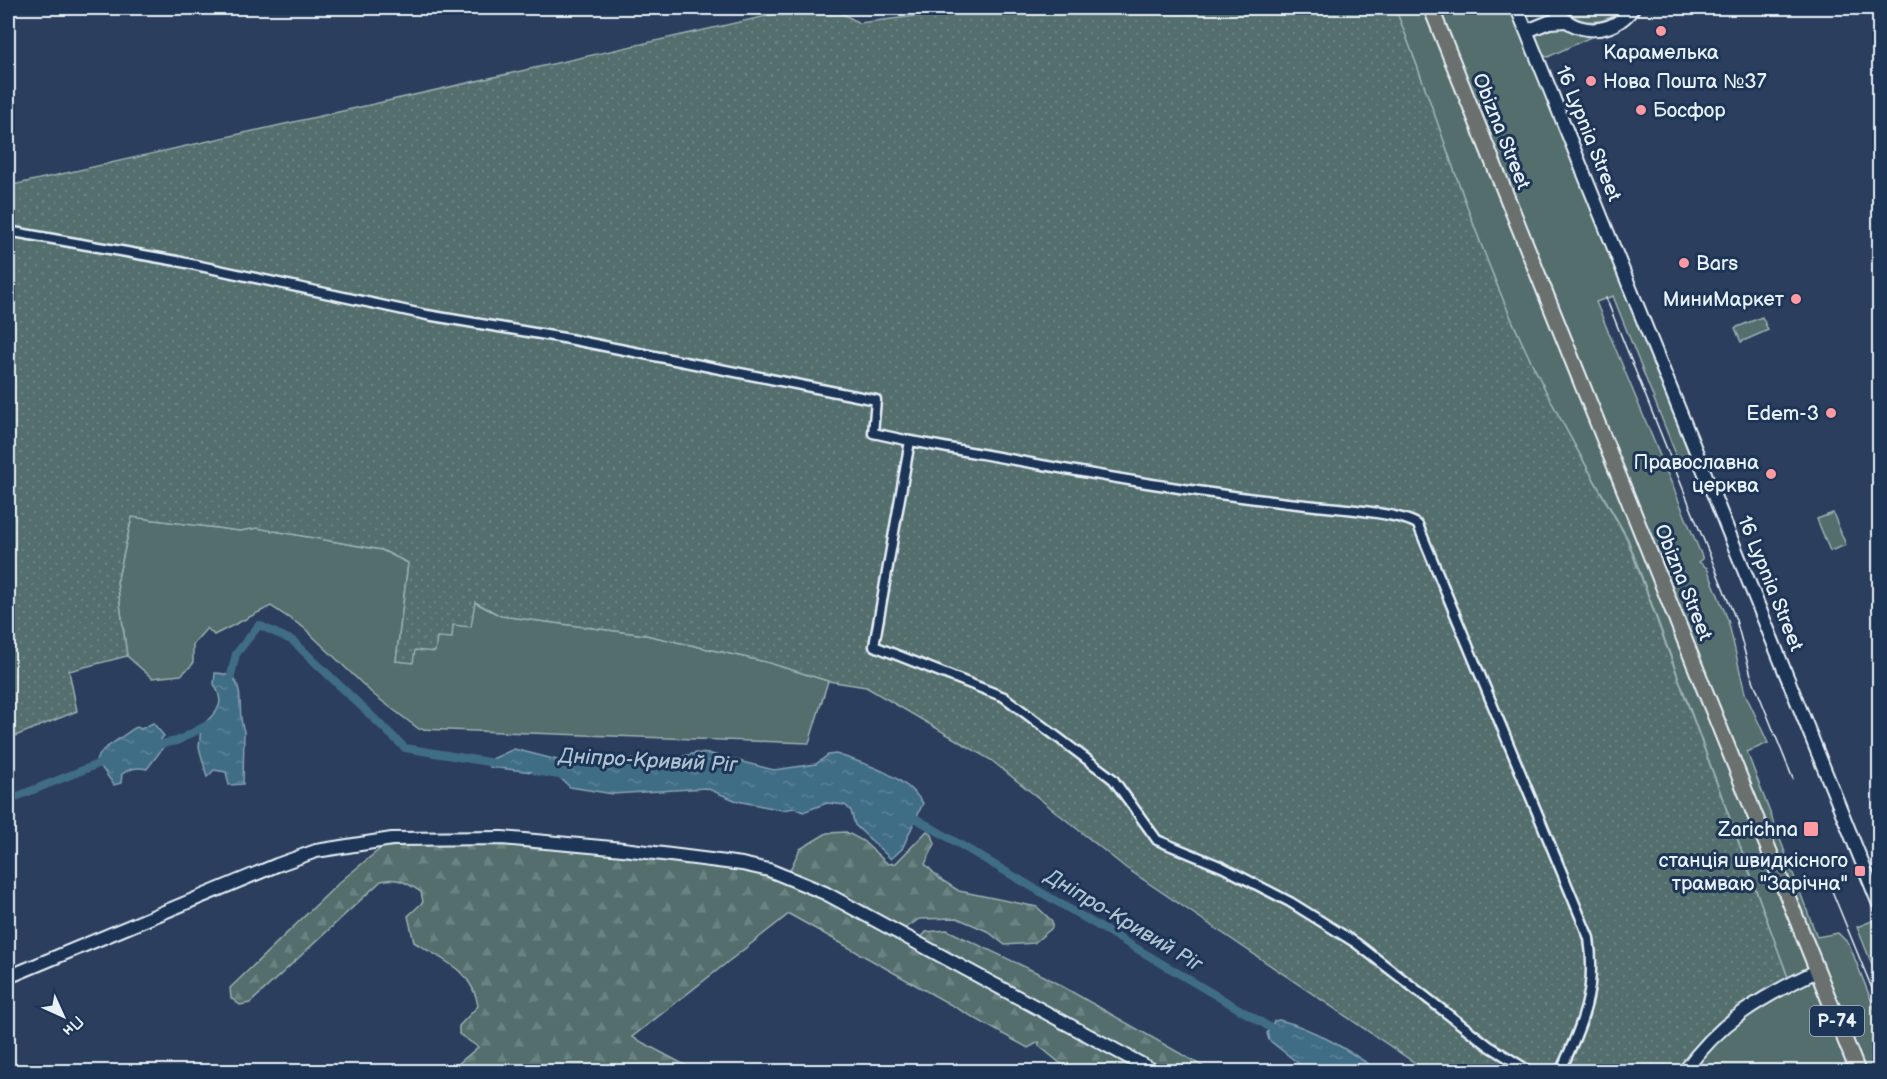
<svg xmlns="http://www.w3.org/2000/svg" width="1887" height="1079" font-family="'Balsamiq Sans',sans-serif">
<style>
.grass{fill:#526e6c;stroke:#9db0b2;stroke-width:1.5}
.forest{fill:url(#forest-firs);stroke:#9db0b2;stroke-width:1.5}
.park{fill:url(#park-dots);stroke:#9db0b2;stroke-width:1.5}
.water{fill:url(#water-ripples);stroke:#84a2b4;stroke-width:1.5}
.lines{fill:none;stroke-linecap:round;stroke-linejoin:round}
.canal{stroke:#416d86;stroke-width:8}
.street-casing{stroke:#e8f1f8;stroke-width:13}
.secondary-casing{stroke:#e8f1f8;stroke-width:16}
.primary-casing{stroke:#e8f1f8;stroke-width:18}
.street{stroke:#1d3557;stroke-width:8}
.secondary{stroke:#1d3557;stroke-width:12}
.primary{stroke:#6a706d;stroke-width:14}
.tram{stroke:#e8f1f8;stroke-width:1.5}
.poi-dot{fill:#ff9aa2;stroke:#1d3557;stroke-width:2}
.labels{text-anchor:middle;stroke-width:6;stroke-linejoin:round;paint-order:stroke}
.shield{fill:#1d3557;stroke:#abb9c8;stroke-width:1.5}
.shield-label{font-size:18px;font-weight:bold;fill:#e8f1f8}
.poi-label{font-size:20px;fill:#e8f1f8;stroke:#1d3557;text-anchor:end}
.street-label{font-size:20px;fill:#e8f1f8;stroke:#1d3557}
.water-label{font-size:21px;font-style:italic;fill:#aec3d0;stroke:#1d3557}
</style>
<defs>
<pattern id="forest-firs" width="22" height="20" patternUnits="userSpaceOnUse" patternTransform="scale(1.5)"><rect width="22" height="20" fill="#526e6c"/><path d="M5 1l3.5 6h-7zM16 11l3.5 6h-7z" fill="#6b8382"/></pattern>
<pattern id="park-dots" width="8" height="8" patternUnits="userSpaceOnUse" patternTransform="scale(1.5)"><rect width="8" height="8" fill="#526e6c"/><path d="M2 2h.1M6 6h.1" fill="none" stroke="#6b8382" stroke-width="1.8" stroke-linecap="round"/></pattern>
<pattern id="water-ripples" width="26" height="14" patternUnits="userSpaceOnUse" patternTransform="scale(1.5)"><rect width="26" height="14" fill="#416d86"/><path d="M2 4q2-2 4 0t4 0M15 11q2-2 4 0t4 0" fill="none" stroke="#5c8298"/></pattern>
</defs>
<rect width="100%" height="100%" fill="#2c3e5d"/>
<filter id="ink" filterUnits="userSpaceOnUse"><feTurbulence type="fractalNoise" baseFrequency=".0167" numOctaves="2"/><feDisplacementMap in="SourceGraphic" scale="12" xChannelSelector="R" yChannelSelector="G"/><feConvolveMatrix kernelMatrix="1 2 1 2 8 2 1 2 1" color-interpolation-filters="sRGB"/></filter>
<g filter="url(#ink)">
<g class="grass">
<path d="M1395 8H1510L1689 454 1675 459 1674 457 1675 452 1613 296 1596 302 1703 559 1699 562 1707 568 1728 620 1745 693 1768 743 1747 752 1817 937 1838 933 1849 944 1879 1020V1071H1684L1707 1042 1790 983 1628 539C1587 467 1544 394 1511 318 1466 216 1436 110 1395 8Z"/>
<path d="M1564 8H1623C1606 26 1580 26 1564 8Z"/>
<polygon points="1560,27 1591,37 1548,57 1541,55 1534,37 1538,33"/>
<polygon points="1762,317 1768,330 1741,342 1735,328"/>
<polygon points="1833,513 1846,545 1830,551 1817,519"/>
<polygon points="132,517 240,531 257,528 382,550 408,563 396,661 453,625 474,602 501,616 646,635 766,662 828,681 809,743 419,729 374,695 303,627 271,606 214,635 207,628 193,644 193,664 181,675 152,678 127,656 117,582"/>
<polygon points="1879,918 1879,982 1857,927"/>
</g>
<path class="forest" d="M927 831 932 835 935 844 925 864 940 879 959 891 1037 907 1052 921V928L1034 943 1005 945 987 931 957 918 919 919 899 933 917 943 926 932 947 930 1044 976 1211 1071H1081L1060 1063 1039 1046V1042L1028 1048 789 914 632 1037 696 1071H456L457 1065 478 1047 459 1034V1026L478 1006C473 970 442 960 414 942L408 916 423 902 421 892C407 883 397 876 381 881L250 1003 240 1005 231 998 230 988 341 881 392 839 623 849 787 876 800 849 827 833 846 832 863 841 888 864 896 863Z"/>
<path class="park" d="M802 8H833L859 23 982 8H1395C1436 110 1466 216 1511 318 1544 394 1587 467 1627 539L1790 983 1765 997 1684 1071H1427L1126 868 991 760 866 687 828 681 766 662 646 635 501 616 475 602 471 627 453 625 452 638 437 637 435 652 415 650 413 663 396 661 408 563 382 550 257 528 240 531 132 517 117 582 127 656 69 671 77 711 8 739V186Z"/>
<g class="water">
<path d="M215 673C252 674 234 708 244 731L243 784 229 785 226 772 214 770 207 777 199 747 201 728C214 711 228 708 214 684Z"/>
<path d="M153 723 164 736 161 739 162 749 147 769C137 767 130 768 122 774L121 783 114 785 96 760 103 750 133 729 137 727 141 729Z"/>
<path d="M514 749 577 765 607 760H669L696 753 711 754 774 770 816 764 828 755 836 754C867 764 904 775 923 803L902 849 891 859 855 825 851 811 845 805 827 803 803 812 795 808 782 810 737 801 706 788 613 794 570 787 557 775 490 767 489 765 492 759Z"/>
<path d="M1279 1020C1314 1028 1349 1051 1379 1071H1308L1269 1040 1267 1033 1274 1021Z"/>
</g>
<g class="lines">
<g class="canal">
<polyline points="229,684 236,654 259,625 293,641 405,748 500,764"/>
<polyline points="151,746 177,741 211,723"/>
<polyline points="536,771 564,776"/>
<polyline points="8,800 108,760"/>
<polyline points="910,815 1278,1032"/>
</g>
<g class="street-casing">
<g id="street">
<polyline points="8,231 177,261 427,315 564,338 876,400 873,433 910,441"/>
<path d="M1531 1072 1489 1046 1356 943 1290 902 1222 867 1157 840 1113 779 1004 697 874 646 910 441C1044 465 1179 492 1316 506 1336 508 1404 513 1418 525L1589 938C1597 992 1582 1024 1560 1072"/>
</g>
</g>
<g class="secondary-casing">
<g id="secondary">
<polyline points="1517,8 1880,907"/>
<path d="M1554 8C1574 37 1613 36 1633 8"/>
<polyline points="1527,31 1549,22 1566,21"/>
<polyline points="8,977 277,865 316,851 392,839 502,838 623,849 742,864 769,870 825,893 1156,1072"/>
<path d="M1684 1072C1720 1021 1761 997 1817 971"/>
</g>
</g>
<g class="primary-casing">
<polyline id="primary" points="1431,8 1858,1072"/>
</g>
<use href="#street" class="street"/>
<use href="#secondary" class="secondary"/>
<use href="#primary" class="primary"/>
<g class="tram">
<polyline points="1606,298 1736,620 1751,675 1793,779"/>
<polyline points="1830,886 1880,1008"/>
</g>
</g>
</g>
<g class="poi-dot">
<circle cx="1661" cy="31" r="6"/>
<circle cx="1591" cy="81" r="6"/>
<circle cx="1641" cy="110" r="6"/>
<circle cx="1684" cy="263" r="6"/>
<circle cx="1796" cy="299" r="6"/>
<circle cx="1831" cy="413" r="6"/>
<circle cx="1771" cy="474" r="6"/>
<rect x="1803" y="821" width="16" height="16" rx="3"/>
<rect x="1854" y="865" width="12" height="12" rx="3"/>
</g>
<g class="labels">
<rect class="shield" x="1810" y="1006" width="54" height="30" rx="4.5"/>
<g class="shield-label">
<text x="1837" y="1027">Р-74</text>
</g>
<g class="poi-label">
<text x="1661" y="59" text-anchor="middle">Карамелька</text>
<text x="1603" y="88" text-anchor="start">Нова Пошта №37</text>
<text x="1653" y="117" text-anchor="start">Босфор</text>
<text x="1696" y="270" text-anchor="start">Bars</text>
<text x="1784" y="306">МиниМаркет</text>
<text x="1819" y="420">Edem-3</text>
<text x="1759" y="469">Православна<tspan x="1759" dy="23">церква</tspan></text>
<text x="1798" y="836">Zarichna</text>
<text x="1848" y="867">станція швидкісного<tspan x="1848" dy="23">трамваю "Зарічна"</tspan></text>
</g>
<g class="street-label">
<text transform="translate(1502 131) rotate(68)" y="7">Obizna Street</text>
<text transform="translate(1589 133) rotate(68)" y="7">16 Lypnia Street</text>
<text transform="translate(1684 582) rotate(68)" y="7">Obizna Street</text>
<text transform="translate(1771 583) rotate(68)" y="7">16 Lypnia Street</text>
</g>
<g class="water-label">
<text transform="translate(648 760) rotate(3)" y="7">Дніпро-Кривий Ріг</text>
<text transform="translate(1124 920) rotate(31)" y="7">Дніпро-Кривий Ріг</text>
</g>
</g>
<rect width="1887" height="1079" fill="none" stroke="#1d3557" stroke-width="30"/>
<rect x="15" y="15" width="1857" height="1049" fill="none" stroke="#e8f1f8" stroke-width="2" filter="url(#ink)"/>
<g transform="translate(63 1016) rotate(135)" stroke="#1d3557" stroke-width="4.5" paint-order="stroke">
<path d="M0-4.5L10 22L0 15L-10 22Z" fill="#e8f1f8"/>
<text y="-9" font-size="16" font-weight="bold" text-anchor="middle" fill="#e8f1f8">Пн</text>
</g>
</svg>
